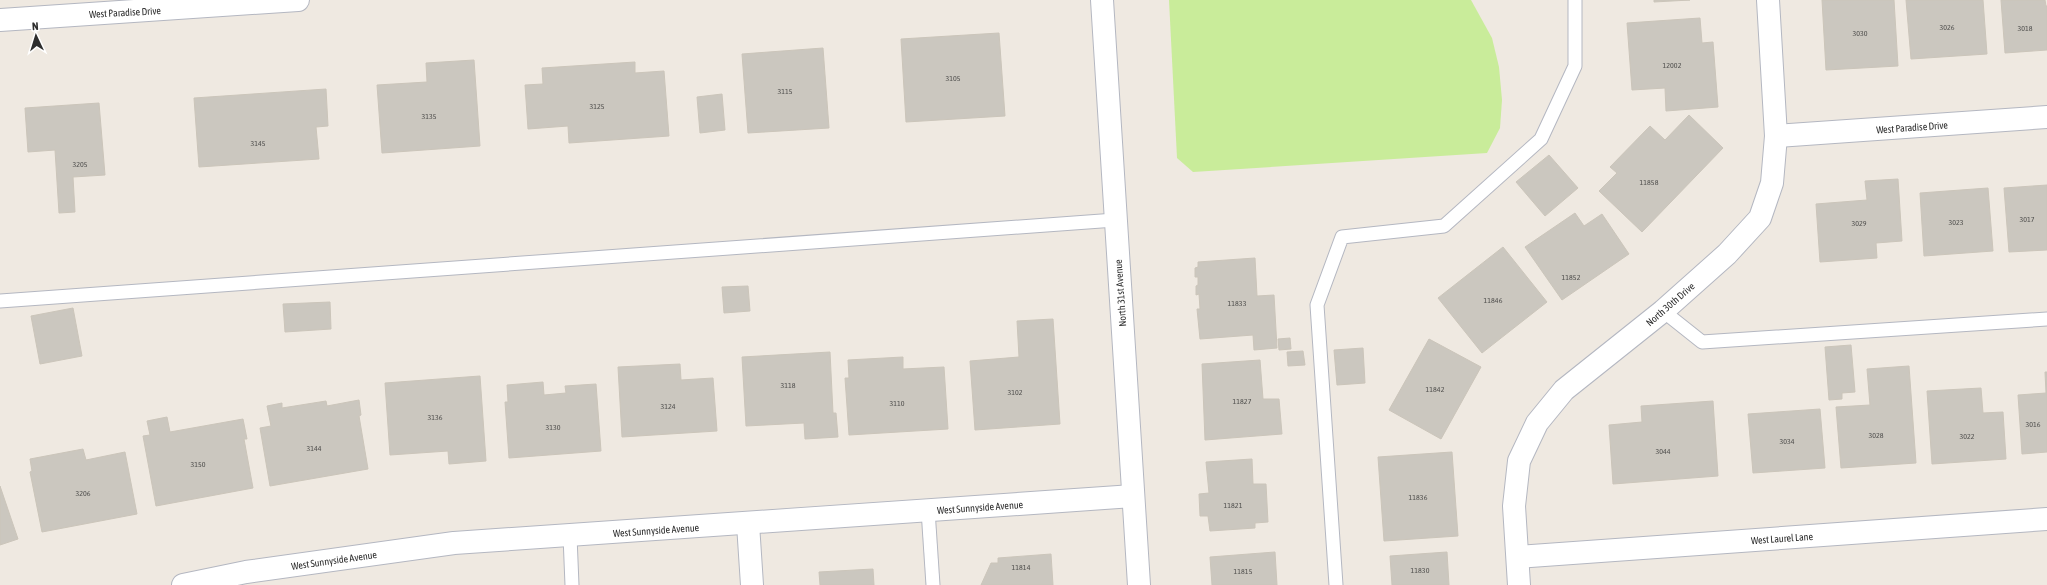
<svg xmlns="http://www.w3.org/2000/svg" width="2047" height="585" font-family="'Asap Condensed',sans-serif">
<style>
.pitch{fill:#c9ec9a}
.building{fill:#cbc7bf;stroke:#cbc5ba}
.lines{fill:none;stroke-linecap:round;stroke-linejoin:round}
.lane-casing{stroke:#b4b7c1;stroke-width:15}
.street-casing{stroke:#b4b7c1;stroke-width:24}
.secondary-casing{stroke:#b4b7c1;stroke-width:24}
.lane{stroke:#fff;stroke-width:13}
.street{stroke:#fff;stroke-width:22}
.secondary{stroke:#fff;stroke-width:22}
.labels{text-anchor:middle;stroke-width:4;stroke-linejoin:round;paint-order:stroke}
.number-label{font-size:8px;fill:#555452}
.street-label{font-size:10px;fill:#2e2e2e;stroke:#fff}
</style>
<rect width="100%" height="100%" fill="#efe9e1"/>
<polygon class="pitch" points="1169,0 1471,0 1492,38 1499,67 1502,100 1500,128 1487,153 1193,172 1177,158"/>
<g class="building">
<polygon points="1654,0 1690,0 1654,2"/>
<polygon points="1822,0 1894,0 1898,66 1826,70"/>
<polygon points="1906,0 1983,0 1987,54 1911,59"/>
<polygon points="2001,0 2045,0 2046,6 2047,6 2047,50 2005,53"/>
<polygon points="1700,18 1702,43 1713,42 1718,107 1666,111 1665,88 1632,90 1627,23"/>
<polygon points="999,33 1005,116 906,122 901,39"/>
<polygon points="823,48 829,128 748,133 742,54"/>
<polygon points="474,60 480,146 382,153 377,85 427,82 426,63"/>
<polygon points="635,62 635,73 664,71 669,136 569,143 568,126 528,129 525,85 543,84 542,68"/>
<polygon points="326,89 328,126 316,127 319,159 199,167 194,98"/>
<polygon points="722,94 725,130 700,133 697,97"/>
<polygon points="99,103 105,175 73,177 75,212 59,213 55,150 28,152 25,108"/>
<polygon points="1689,115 1723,148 1642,232 1599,191 1617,173 1610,167 1650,126 1665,140"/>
<polygon points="1549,155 1578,188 1545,216 1516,182"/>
<polygon points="1898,179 1902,241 1876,243 1877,258 1820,262 1816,204 1867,200 1865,181"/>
<polygon points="2047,185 2047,250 2009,252 2004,188"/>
<polygon points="1988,188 1993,251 1924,256 1920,193"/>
<polygon points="1575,213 1584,226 1602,214 1629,254 1562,300 1525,247"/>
<polygon points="1503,247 1547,302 1482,353 1438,298"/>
<polygon points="1255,258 1257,296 1274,295 1277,348 1254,350 1253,335 1200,339 1197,309 1200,309 1199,294 1196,295 1196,286 1198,285 1198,277 1195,277 1195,268 1198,267 1198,262"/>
<polygon points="748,286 750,311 724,313 722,287"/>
<polygon points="330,302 331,329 285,332 283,304"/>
<polygon points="73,308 82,356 40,364 31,316"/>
<polygon points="1053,319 1060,424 975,430 970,361 1019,357 1017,321"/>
<polygon points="1290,338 1291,349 1279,350 1278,339"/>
<polygon points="1429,339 1481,367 1441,439 1389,410"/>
<polygon points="1851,345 1855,392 1842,393 1842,399 1829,400 1825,347"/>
<polygon points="1363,348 1365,383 1337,385 1334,350"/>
<polygon points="1303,351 1305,365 1288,366 1287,352"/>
<polygon points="830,352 833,413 836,413 838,437 805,439 804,423 746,426 742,357"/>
<polygon points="903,357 903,369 944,367 948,429 849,435 845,378 849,378 848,360"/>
<polygon points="1260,360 1263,399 1279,399 1282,434 1205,440 1202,364"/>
<polygon points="680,364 681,380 713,378 717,431 622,437 618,367"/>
<polygon points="1909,366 1916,463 1841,468 1836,407 1870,405 1867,369"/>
<polygon points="2045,372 2047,372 2047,452 2022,454 2018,395 2046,393"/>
<polygon points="480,376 486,461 449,464 448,451 390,455 385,383"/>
<polygon points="543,382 544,395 566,393 565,386 596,384 601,451 509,458 505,402 508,402 507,385"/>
<polygon points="1981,388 1983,413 2003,412 2006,459 1932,464 1927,391"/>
<polygon points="359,400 361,415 359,416 368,469 270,486 260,428 271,426 267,406 282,403 282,408 326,401 327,406"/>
<polygon points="1713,401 1718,476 1613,484 1609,425 1642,422 1641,406"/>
<polygon points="1820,409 1825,468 1753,473 1748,414"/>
<polygon points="167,417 170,432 243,419 247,439 244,439 253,488 156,506 143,436 150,435 147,421"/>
<polygon points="83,449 86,460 125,452 137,514 42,532 30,472 32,471 30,459"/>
<polygon points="1452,452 1458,536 1384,541 1378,457"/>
<polygon points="1252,459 1253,484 1266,484 1268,522 1255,523 1255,528 1210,531 1208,516 1200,516 1199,494 1209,493 1206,462"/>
<polygon points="0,486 18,539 0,545"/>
<polygon points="1275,552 1277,585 1212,585 1210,557"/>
<polygon points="1447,552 1449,585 1392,585 1390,556"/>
<polygon points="1051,554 1053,585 981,585 991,563 998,563 998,558"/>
<polygon points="873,569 874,585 820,585 819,572"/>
</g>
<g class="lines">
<g class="lane-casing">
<g id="lane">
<polyline points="0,301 1115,220"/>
<polyline points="1663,311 1702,342 2047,319"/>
<polyline points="928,510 933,585"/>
<polyline points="570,536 572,585"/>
<polyline points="1336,585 1317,305 1342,237 1444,226 1541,139 1575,66 1575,0"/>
</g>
</g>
<g class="street-casing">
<g id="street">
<polyline points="0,20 298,0"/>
<polyline points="1776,136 2047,117"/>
<polyline points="748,524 752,585"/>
<polyline points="1518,557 2047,519"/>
<polyline points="183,585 246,572 454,543 1133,496"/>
<polyline points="1519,585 1514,506 1519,461 1537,423 1564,390 1663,311 1727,254 1760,218 1772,183 1776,136 1768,0"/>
</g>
</g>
<g class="secondary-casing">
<polyline id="secondary" points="1102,0 1139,585"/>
</g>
<use href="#lane" class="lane"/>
<use href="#street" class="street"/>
<use href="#secondary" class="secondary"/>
</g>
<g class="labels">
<g class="number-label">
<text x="1947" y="30">3026</text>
<text x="2025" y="31">3018</text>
<text x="1860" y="36">3030</text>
<text x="1672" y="68">12002</text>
<text x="953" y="81">3105</text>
<text x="785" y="94">3115</text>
<text x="597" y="109">3125</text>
<text x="429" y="119">3135</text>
<text x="258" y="146">3145</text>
<text x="80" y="167">3205</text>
<text x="1649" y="185">11858</text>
<text x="2027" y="222">3017</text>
<text x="1956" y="225">3023</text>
<text x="1859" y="226">3029</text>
<text x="1571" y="280">11852</text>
<text x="1493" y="303">11846</text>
<text x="1237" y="306">11833</text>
<text x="788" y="388">3118</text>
<text x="1435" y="392">11842</text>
<text x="1015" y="395">3102</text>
<text x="1242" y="404">11827</text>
<text x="897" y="406">3110</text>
<text x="668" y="409">3124</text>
<text x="435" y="420">3136</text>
<text x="2033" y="427">3016</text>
<text x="553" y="430">3130</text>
<text x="1876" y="438">3028</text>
<text x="1967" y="439">3022</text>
<text x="1787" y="444">3034</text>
<text x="314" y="451">3144</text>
<text x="1663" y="454">3044</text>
<text x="198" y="467">3150</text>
<text x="83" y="496">3206</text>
<text x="1418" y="500">11836</text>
<text x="1233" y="508">11821</text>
<text x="1021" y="570">11814</text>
<text x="1420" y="573">11830</text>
<text x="1243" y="574">11815</text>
</g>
<g class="street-label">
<text transform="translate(125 12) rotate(-3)" y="4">West Paradise Drive</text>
<text transform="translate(1912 127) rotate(-4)" y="4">West Paradise Drive</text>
<text transform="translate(1120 293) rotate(-94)" y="4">North 31st Avenue</text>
<text transform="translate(1670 304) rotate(-41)" y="4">North 30th Drive</text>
<text transform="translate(980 507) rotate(-4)" y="4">West Sunnyside Avenue</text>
<text transform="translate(656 530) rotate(-4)" y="4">West Sunnyside Avenue</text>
<text transform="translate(1782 538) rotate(-4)" y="4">West Laurel Lane</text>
<text transform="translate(334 560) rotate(-8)" y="4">West Sunnyside Avenue</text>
</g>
</g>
<g transform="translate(36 36) rotate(356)" stroke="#ffffff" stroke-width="3" paint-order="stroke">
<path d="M0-3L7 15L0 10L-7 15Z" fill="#2e2e2e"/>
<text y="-6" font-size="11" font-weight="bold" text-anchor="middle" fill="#2e2e2e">N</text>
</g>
</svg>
